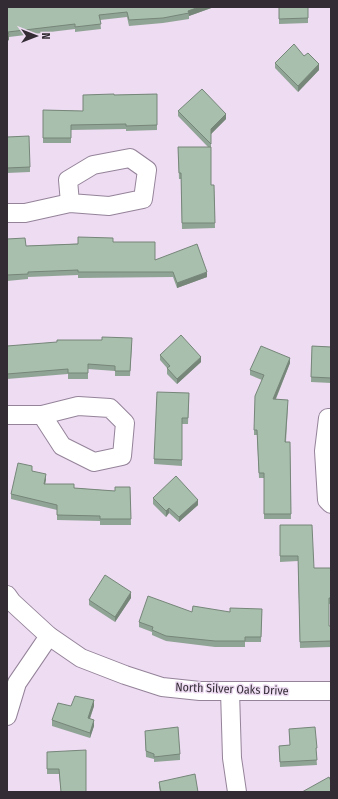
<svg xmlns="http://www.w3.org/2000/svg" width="338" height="799" font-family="'Fira Sans Condensed',sans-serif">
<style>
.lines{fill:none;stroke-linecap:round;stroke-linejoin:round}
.street-casing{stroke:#948399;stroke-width:20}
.street{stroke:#fff;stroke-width:18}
.wall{fill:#90a495}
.shaded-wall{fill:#768679}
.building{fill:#a8bfad;stroke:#768679}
.labels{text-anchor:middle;stroke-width:3;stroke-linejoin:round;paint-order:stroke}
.street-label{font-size:12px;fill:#332c35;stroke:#eedcf3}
</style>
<rect width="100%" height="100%" fill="#eedcf3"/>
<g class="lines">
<g class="street-casing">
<g id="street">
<polyline points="7,213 25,213 70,203 109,206 143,199 147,170 130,158 93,165 68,180 70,203"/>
<polyline points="7,415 42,415 78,406 110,408 125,423 122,456 94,462 62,446 42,415"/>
<polyline points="331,418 328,418 324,451 327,500 331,504"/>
<polyline points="7,595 12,602 49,636 81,658 125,675 162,687 200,691 331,691"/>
<polyline points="230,691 232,758 237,792"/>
<polyline points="7,716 17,683 49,636"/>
</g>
</g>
<use href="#street" class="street"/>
</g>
<g class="wall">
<polygon points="7,7 214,7 189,16 189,19 163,23 129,26 127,17 100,20 101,29 75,32 75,29 9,37 9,40 7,41"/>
<polygon points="279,7 308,7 308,23 279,24"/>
<polygon points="304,56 319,70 298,92 275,68 275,63"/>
<polygon points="157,94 157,130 126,131 126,129 71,130 71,143 43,143 43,110 83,111 114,95"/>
<polygon points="178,111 226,119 211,134 211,185 214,185 215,228 182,229 181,179 179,179 178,147 208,147 178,116"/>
<polygon points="7,137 30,167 30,172 7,173"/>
<polygon points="7,239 26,246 113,242 155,260 207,277 177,288 173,277 78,278 78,275 28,277 28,279 7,281"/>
<polygon points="132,344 130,376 115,376 115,371 88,369 88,379 68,379 68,374 7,379 7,346"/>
<polygon points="312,346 331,347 331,383 311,382"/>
<polygon points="160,355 201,362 177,384 167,374 167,368 160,360"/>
<polygon points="290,363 276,399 288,405 286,442 290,442 291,519 264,519 264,478 259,478 257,435 254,435 254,430 262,380 250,375 250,370"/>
<polygon points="189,393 188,424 182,424 182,466 154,464 154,459"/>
<polygon points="32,471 46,479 45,484 74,488 115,491 130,487 131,525 100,525 100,521 57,520 57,510 11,499 11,494"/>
<polygon points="153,498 198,505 179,522 169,513 166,517 153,504"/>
<polygon points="280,525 314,568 331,568 331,604 329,604 329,626 331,626 331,647 300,648 298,561 280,562"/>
<polygon points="131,598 115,622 89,605 89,600"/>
<polygon points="262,609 261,642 245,642 245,647 215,647 166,641 152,635 152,632 139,627 139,622 192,612 230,612"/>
<polygon points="71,706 94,706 90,719 94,726 90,738 52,726 52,720"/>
<polygon points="289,729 317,753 316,753 317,765 280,767 279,746 290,745"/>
<polygon points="145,731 180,754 180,760 154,762 154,759 146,757"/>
<polygon points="47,752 86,792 61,792 59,774 47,774"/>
<polygon points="159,782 198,792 160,792 159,787"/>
</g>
<g class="shaded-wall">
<polygon points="199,7 214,7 189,16 188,11"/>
<polygon points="9,35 9,40 7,41 7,36"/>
<polygon points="319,64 319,70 298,92 298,86"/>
<polygon points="226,114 226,119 211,134 211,129"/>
<polygon points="207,272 207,277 177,288 177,283"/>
<polygon points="201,357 201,362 177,384 177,379"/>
<polygon points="290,358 290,363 273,405 273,399"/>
<polygon points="46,474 46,479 44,490 44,484"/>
<polygon points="198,500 198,505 179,522 179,517"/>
<polygon points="169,508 169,513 166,517 166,511"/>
<polygon points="131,592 131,598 115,622 115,617"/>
<polygon points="94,700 94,706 88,723 88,718"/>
<polygon points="94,720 94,726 90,738 90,733"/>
</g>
<g class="building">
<polygon points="7,7 199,7 188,11 189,13 163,18 129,20 127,12 99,15 101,24 75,27 75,24 8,32 9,35 7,36"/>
<polygon points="279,7 308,7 308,18 279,19"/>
<polygon points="294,44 304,56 308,53 319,64 298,86 275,63"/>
<polygon points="202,89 226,114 211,129 211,144 178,111"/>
<polygon points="114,94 114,95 157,94 157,125 126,126 126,124 71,125 71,138 43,138 43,110 83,111 83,95"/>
<polygon points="29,136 30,167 7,168 7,137"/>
<polygon points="178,147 211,147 211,185 214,185 215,223 182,223 181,173 179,173"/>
<polygon points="78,237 113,238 113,242 155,242 155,260 197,244 207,272 177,283 173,272 78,272 78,270 28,272 28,274 7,275 7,239 25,238 26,246 78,244"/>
<polygon points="181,335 201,357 177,379 167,368 170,366 160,355"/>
<polygon points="102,337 132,338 130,371 115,371 115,366 88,364 88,373 68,373 68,369 7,374 7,346 57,342 57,340 102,340"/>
<polygon points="261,346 290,358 273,399 288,400 285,442 290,442 291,514 264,514 264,473 259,473 257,430 254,430 255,396 264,375 250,370"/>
<polygon points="312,346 331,347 331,378 311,377"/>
<polygon points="157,392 189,393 188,418 182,418 182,460 154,459"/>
<polygon points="18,463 32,466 32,471 46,474 44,484 74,484 74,488 115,491 115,487 130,487 131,519 100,519 100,516 57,515 57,505 11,494"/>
<polygon points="176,476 198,500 179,517 169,508 166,511 153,498"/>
<polygon points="280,525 312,525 314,568 331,568 331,598 329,598 329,626 331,626 331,641 300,642 298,556 280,556"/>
<polygon points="105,575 131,592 115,617 89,600"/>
<polygon points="148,596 192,612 193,606 230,612 230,608 262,609 261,637 245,637 245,641 215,641 166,636 152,630 153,627 139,622"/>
<polygon points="75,696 94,700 88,718 94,720 90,733 52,720 58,703 71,706"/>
<polygon points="178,727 180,754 154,757 154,754 146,751 145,731"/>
<polygon points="315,727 317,748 316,748 317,760 280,762 279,746 290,745 289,729"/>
<polygon points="86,750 86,792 61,792 59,769 47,769 47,752"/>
<polygon points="195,774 198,792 161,792 159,782"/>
<polygon points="329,777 331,781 331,792 302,792"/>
</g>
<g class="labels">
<g class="street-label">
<text transform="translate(232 689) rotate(2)" y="4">North Silver Oaks Drive</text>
</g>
</g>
<rect width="338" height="799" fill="none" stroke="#332c35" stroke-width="16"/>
<g transform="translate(36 36) rotate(90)" stroke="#eedcf3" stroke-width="3" paint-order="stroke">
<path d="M0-3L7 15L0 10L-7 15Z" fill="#332c35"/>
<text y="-6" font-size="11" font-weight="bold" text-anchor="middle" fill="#332c35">N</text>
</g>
</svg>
